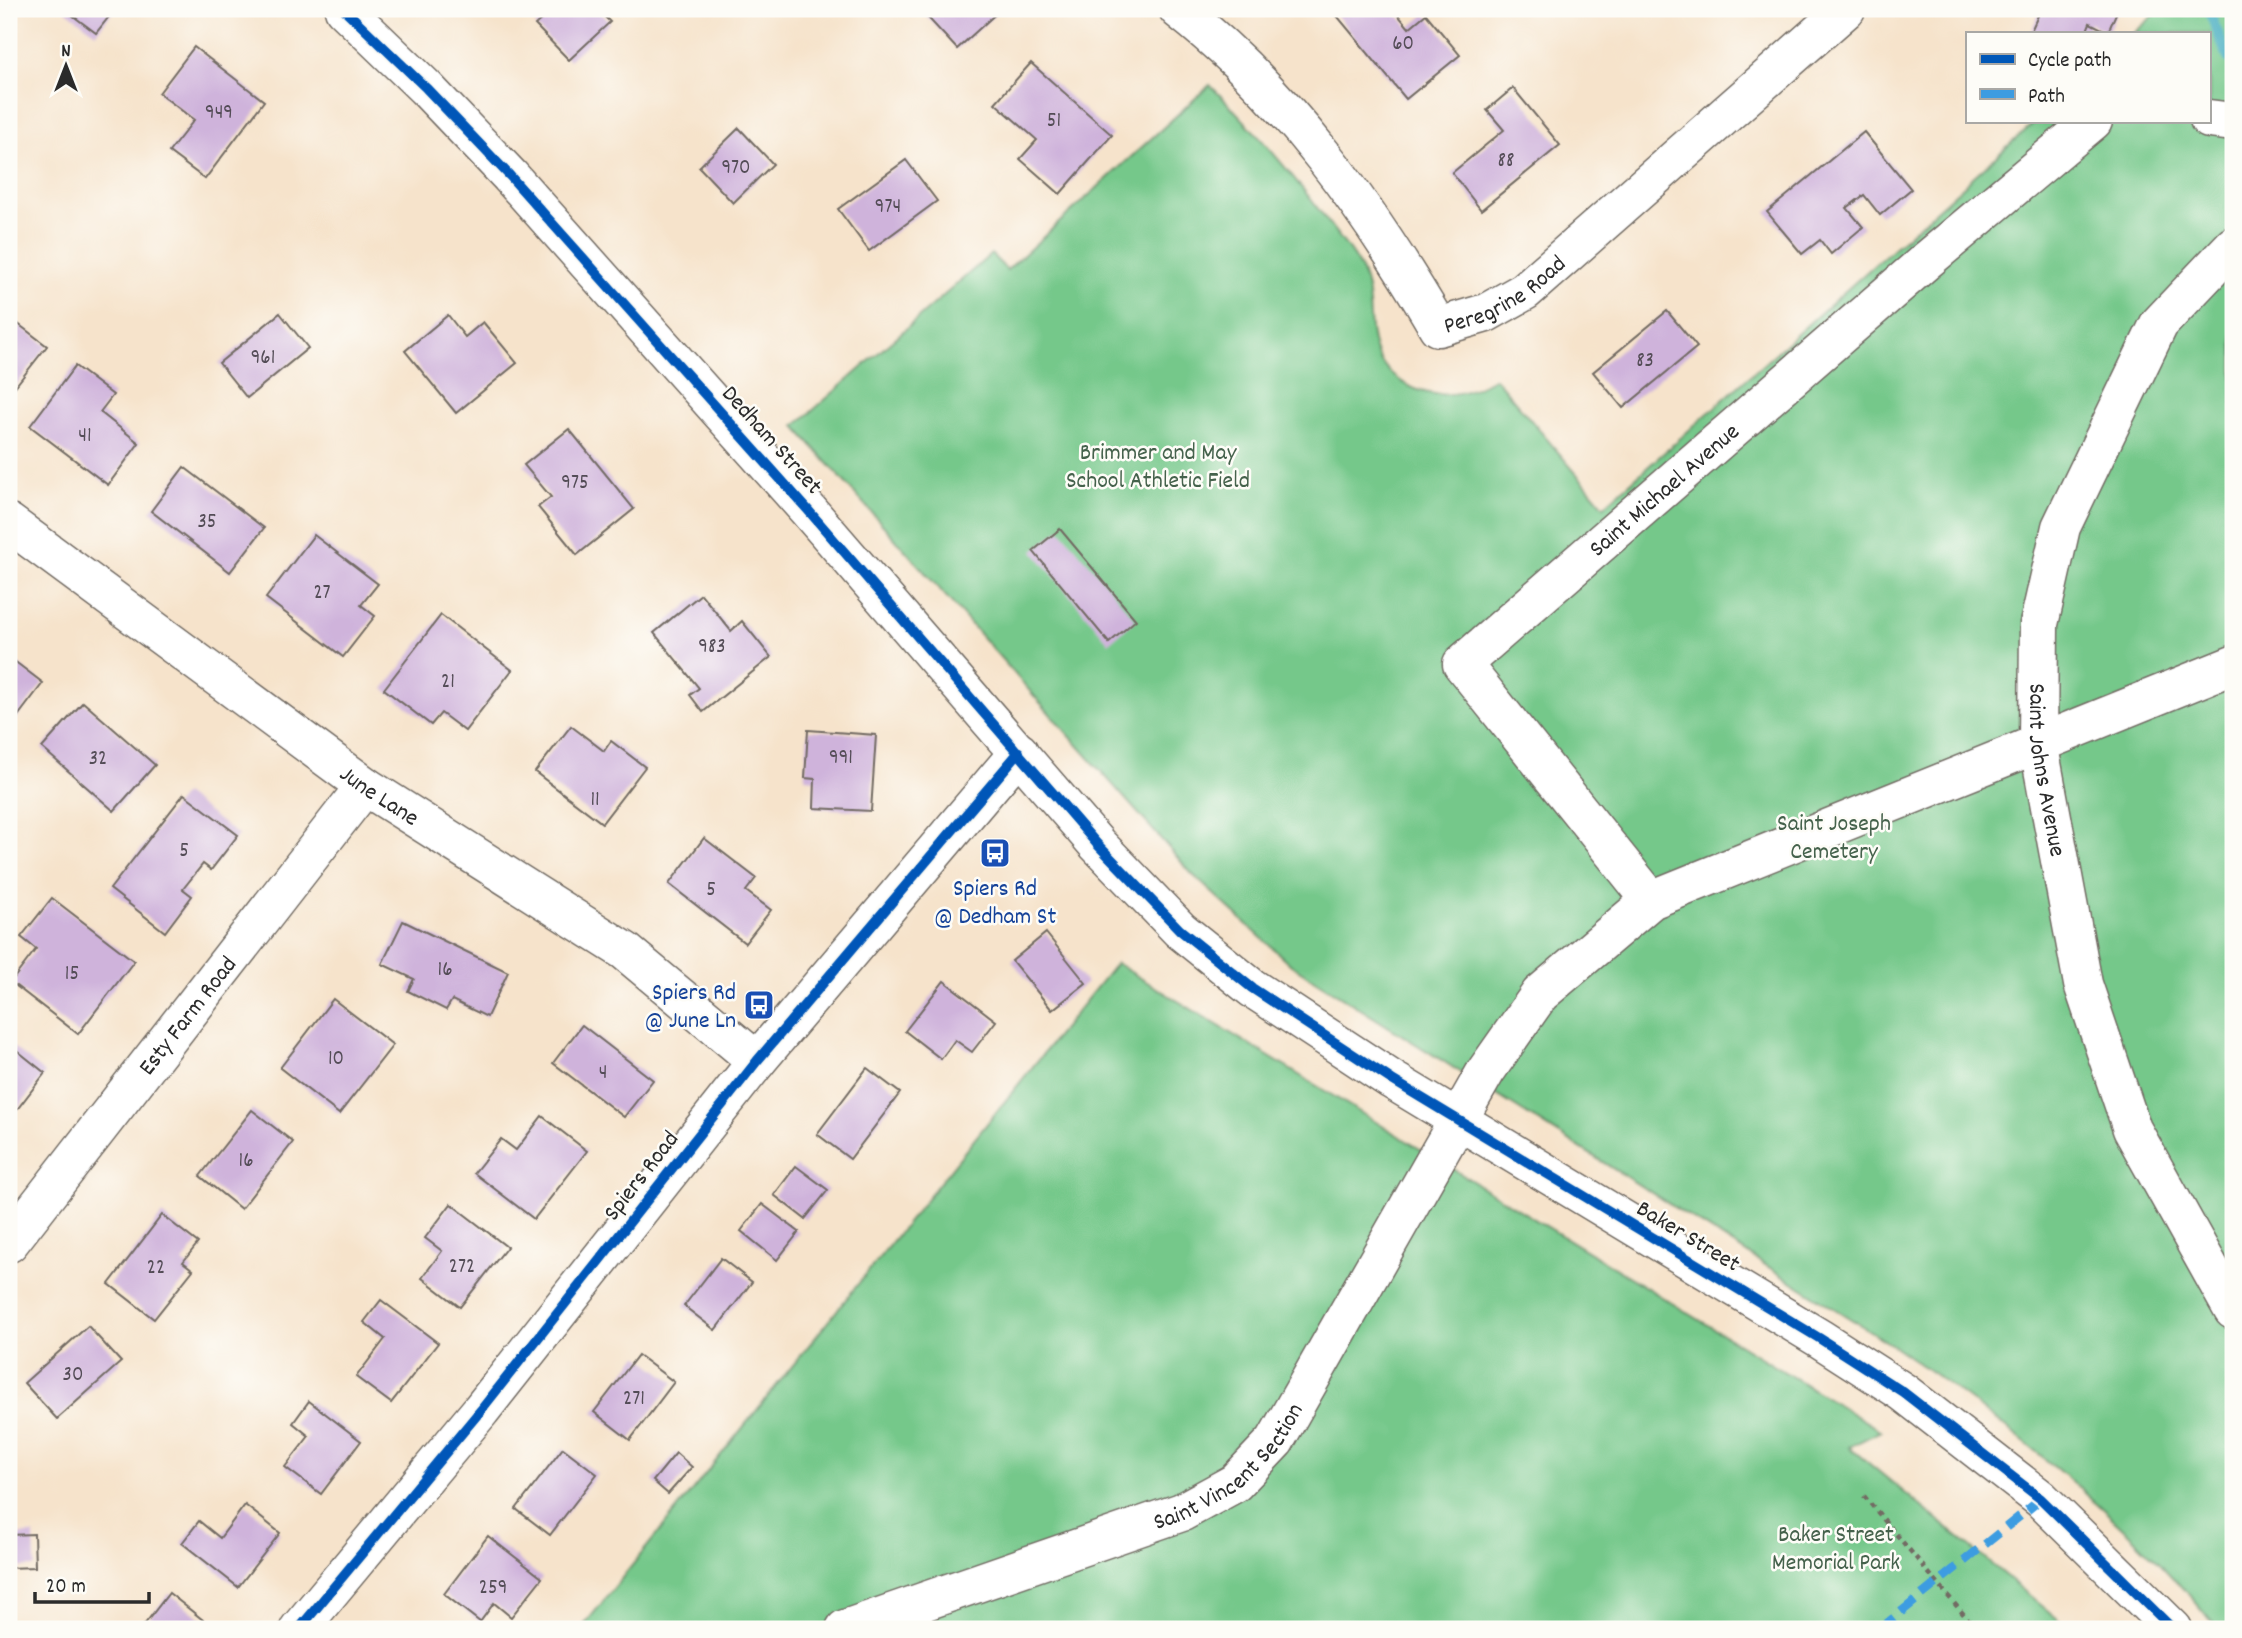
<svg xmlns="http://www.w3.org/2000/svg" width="2242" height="1638" font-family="Dekko,sans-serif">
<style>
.green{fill:#75c88a;stroke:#507a5a;stroke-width:2}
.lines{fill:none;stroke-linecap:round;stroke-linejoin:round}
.stream{stroke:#41abc0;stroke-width:10}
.building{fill:#cfb3db}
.minor-casing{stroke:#726b63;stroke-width:41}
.path{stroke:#726b63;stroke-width:4.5;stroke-dasharray:5 5;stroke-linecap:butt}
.minor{stroke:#fff;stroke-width:38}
.quiet{stroke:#3d9ce1;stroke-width:9;stroke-dasharray:18 9;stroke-linecap:butt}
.cycleway-casing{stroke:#fdfcf7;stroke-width:15}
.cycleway{stroke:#0057b8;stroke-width:10}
.labels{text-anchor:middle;stroke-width:5;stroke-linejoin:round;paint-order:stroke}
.number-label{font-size:21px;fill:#544d57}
.street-label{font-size:24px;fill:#2b2b2b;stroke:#fdfcf7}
.park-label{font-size:24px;fill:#45624c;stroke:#fdfcf7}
.transit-label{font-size:24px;fill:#164399;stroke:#fdfcf7}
</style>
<rect width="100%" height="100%" fill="#fdfcf7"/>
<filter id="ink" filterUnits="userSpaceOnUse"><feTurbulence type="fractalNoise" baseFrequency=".0143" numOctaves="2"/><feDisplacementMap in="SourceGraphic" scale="14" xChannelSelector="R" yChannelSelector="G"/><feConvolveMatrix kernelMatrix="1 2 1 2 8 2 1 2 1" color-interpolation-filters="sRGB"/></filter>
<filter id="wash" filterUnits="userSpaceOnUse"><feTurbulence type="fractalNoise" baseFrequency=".00686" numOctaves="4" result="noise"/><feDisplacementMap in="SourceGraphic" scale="28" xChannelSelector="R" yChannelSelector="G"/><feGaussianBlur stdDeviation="1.57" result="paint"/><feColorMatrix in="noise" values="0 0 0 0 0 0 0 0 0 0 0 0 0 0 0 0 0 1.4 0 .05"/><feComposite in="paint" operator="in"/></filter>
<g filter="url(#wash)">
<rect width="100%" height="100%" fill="#f6e3cb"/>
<g class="green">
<path d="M2161 9H2233V1629H2219C2124 1517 2012 1427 1892 1345L1291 965 1192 874 795 426 991 254 1007 270 1210 85C1253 128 1292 173 1328 222 1339 238 1353 252 1361 270 1378 305 1359 345 1392 374 1423 402 1461 399 1495 378L1604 506 2036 121H2209V33H2134Z"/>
<polygon points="1116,963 1881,1431 1849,1447 2070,1629 581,1629"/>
</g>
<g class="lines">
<polyline class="stream" points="2208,9 2228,58 2233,59"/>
</g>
<g id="blocks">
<g class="building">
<polygon points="64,9 115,9 96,33"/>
<polygon points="536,9 597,9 610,22 569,60 535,25 544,17"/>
<polygon points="920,9 1001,9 957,49"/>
<polygon points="1336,9 1393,9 1409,28 1426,14 1460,55 1406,99 1333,11"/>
<polygon points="2041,9 2118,9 2108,32 2090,23 2086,33 2030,33"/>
<polygon points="194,47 264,101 205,179 169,152 194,120 159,93"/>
<polygon points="1031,63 1112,135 1060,194 1020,159 1037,140 995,103"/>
<polygon points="1513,88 1560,145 1481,210 1452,173 1504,130 1487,110"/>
<polygon points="739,128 773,164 733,203 699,167"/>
<polygon points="1864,132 1911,189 1880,215 1864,195 1847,208 1863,227 1831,254 1820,240 1802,254 1767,212"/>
<polygon points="906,160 937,201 869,251 838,209"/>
<polygon points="1667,311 1697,347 1623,408 1593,372"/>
<polygon points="280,313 308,348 247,398 219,363"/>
<polygon points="448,315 465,337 483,322 517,363 456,413 405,351"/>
<polygon points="9,317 47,346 10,393 9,392"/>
<polygon points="75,366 113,395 100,412 139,443 108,485 30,426"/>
<polygon points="569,429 634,509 577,555 538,507 551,497 524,465"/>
<polygon points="184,467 264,528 230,572 151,511"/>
<polygon points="1060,529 1136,620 1109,643 1033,551"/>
<polygon points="314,535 378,584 361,605 375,616 343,657 266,598"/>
<polygon points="701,594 731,631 742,621 771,657 703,712 690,695 699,688 654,633"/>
<polygon points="441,615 512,670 465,731 441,713 431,725 384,689"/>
<polygon points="9,657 43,683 9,728"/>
<polygon points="83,702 155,765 114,811 42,748"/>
<polygon points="571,726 604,751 611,741 645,767 602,823 535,772"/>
<polygon points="808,730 876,735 871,811 814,808 815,779 805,778"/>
<polygon points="184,794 238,835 211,870 203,864 183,889 192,896 165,932 110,889"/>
<polygon points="704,838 756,878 746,891 771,910 745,943 669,884"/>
<polygon points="52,898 134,961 78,1034 11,982 36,949 21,937"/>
<polygon points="403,921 508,972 487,1017 452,1000 446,1010 408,991 414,979 382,964"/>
<polygon points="1046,933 1086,983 1052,1010 1012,961"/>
<polygon points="944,981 996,1021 972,1052 955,1040 941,1059 905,1031"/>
<polygon points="333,999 393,1045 339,1114 280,1068"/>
<polygon points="582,1025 653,1080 624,1117 553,1063"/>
<polygon points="9,1044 45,1073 9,1120"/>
<polygon points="867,1068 900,1093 850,1159 817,1134"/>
<polygon points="252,1110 293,1142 241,1209 200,1176"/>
<polygon points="542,1116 587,1151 534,1219 474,1173 501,1139 516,1150"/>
<polygon points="796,1166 828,1190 805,1219 774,1195"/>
<polygon points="451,1204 507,1247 460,1307 422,1278 442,1251 425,1238"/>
<polygon points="762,1204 799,1232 777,1260 741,1231"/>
<polygon points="162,1215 198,1243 183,1262 193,1270 154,1319 109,1284"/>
<polygon points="721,1258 752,1282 715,1330 684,1306"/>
<polygon points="381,1300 438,1343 391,1403 356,1377 385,1339 364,1322"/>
<polygon points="88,1326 121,1362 57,1419 24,1383"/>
<polygon points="638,1355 674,1382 630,1440 594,1412"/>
<polygon points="309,1401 361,1441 321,1494 285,1467 309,1436 293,1423"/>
<polygon points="563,1448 597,1474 550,1535 516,1509"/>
<polygon points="676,1453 692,1467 668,1494 653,1481"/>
<polygon points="245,1505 280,1533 238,1587 182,1543 199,1521 220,1538"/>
<polygon points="34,1534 35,1567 9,1568 9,1535"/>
<polygon points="488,1536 542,1578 511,1617 494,1603 480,1622 444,1594"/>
<polygon points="169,1593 208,1624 204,1629 141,1629"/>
</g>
</g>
</g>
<g filter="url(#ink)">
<use href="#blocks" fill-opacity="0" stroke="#726b63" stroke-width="2"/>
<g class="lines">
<g class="minor-casing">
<g id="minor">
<polyline points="344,9 426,88 510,176 808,510 1097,844 1180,930 1252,988 1392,1080 1819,1338 1903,1392 2041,1499 2173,1629"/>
<path id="s1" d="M1178 9C1288 95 1368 208 1438 327L1486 313 1525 291 1846 9"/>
<polyline points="2209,119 2233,122"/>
<path id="s2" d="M2233 246 2159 324 2061 527 2039 624 2038 742 2083 984 2132 1129 2233 1310"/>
<path id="s3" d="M9 523 365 786 625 951 757 1061"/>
<path id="s4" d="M1651 900 1462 664 1926 261 2093 121"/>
<path id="s5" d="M9 1243 365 786"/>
<polyline points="299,1629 481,1410 757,1061 1019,752"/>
<path id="s6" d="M845 1629 1182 1512 1235 1483 1275 1441 1486 1071 1540 994 1651 900 2233 665"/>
</g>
</g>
<polyline class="path" points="1864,1496 1976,1629"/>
<use href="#minor" class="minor"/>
<polyline class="quiet" points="1880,1629 2041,1499"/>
<g class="cycleway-casing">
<g id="cycleway">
<polyline points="344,9 426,88 510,176 808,510 1097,844 1180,930 1252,988 1392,1080 1819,1338 1903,1392 2041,1499 2173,1629"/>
<polyline points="299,1629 481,1410 757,1061 1019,752"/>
</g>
</g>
<use href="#cycleway" class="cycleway"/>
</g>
</g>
<defs>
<g id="bus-square" transform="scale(1.575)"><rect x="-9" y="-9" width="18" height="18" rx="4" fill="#1a4fb4" stroke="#fdfcf7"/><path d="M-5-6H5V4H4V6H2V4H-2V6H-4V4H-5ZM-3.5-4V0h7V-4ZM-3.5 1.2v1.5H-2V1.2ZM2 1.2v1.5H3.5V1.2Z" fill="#fff"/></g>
</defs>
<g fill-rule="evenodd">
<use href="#bus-square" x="995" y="853"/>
<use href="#bus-square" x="759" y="1005"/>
</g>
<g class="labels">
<g class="number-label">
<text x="1403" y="49">60</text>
<text x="219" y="118">949</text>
<text x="1054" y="126">51</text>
<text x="1506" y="166">88</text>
<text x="736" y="173">970</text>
<text x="888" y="212">974</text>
<text x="263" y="363">961</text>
<text x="1645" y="366">83</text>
<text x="85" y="441">41</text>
<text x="575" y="488">975</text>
<text x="207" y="527">35</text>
<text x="322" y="598">27</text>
<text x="712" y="652">983</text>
<text x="448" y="687">21</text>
<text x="841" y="763">991</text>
<text x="98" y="764">32</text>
<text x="595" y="805">11</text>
<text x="184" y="856">5</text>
<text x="711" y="895">5</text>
<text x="445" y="975">16</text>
<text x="72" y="979">15</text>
<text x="336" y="1064">10</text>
<text x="603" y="1078">4</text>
<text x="246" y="1166">16</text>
<text x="462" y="1272">272</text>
<text x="156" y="1273">22</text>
<text x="73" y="1380">30</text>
<text x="634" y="1404">271</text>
<text x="493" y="1593">259</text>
</g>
<g class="street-label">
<text dy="8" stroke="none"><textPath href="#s1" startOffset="488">Peregrine Road</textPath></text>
<text transform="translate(773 439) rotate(48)" y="8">Dedham Street</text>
<text dy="8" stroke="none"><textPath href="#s4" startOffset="569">Saint Michael Avenue</textPath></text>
<text dy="8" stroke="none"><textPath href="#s2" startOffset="579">Saint Johns Avenue</textPath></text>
<text dy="8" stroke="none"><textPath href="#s3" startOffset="460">June Lane</textPath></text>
<text dy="8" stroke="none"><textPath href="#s5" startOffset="289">Esty Farm Road</textPath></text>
<text transform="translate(640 1175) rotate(-52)" y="8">Spiers Road</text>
<text transform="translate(1689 1235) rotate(31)" y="8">Baker Street</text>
<text dy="8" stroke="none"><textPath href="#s6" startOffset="422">Saint Vincent Section</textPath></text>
</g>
<g class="park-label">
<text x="1158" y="459">Brimmer and May<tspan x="1158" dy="28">School Athletic Field</tspan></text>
<text x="1834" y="830">Saint Joseph<tspan x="1834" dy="28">Cemetery</tspan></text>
<text x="1836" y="1541">Baker Street<tspan x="1836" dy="28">Memorial Park</tspan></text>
</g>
<g class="transit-label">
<text x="995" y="895">Spiers Rd<tspan x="995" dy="28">@ Dedham St</tspan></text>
<text x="736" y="999" text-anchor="end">Spiers Rd<tspan x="736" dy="28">@ June Ln</tspan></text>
</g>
</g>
<rect width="2242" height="1638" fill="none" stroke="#fdfcf7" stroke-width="35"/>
<rect x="1966" y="32" width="245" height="91" fill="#fdfcf7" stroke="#a9a8a5" stroke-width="2"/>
<rect x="1980" y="54" width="35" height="10" fill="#0057b8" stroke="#a9a8a5" stroke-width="2"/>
<text x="2028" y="66" font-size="21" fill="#2b2b2b">Cycle path</text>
<rect x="1980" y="89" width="35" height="10" fill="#3d9ce1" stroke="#a9a8a5" stroke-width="2"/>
<text x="2028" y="102" font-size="21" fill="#2b2b2b">Path</text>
<g transform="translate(66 66)" stroke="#fdfcf7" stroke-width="5" paint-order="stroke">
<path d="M0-5L12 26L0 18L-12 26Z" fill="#2b2b2b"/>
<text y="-10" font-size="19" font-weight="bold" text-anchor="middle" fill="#2b2b2b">N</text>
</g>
<path d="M35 1592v10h114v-10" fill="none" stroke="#2b2b2b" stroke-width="3.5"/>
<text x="46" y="1592" font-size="21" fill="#2b2b2b" stroke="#fdfcf7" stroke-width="5" paint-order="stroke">20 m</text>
</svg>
